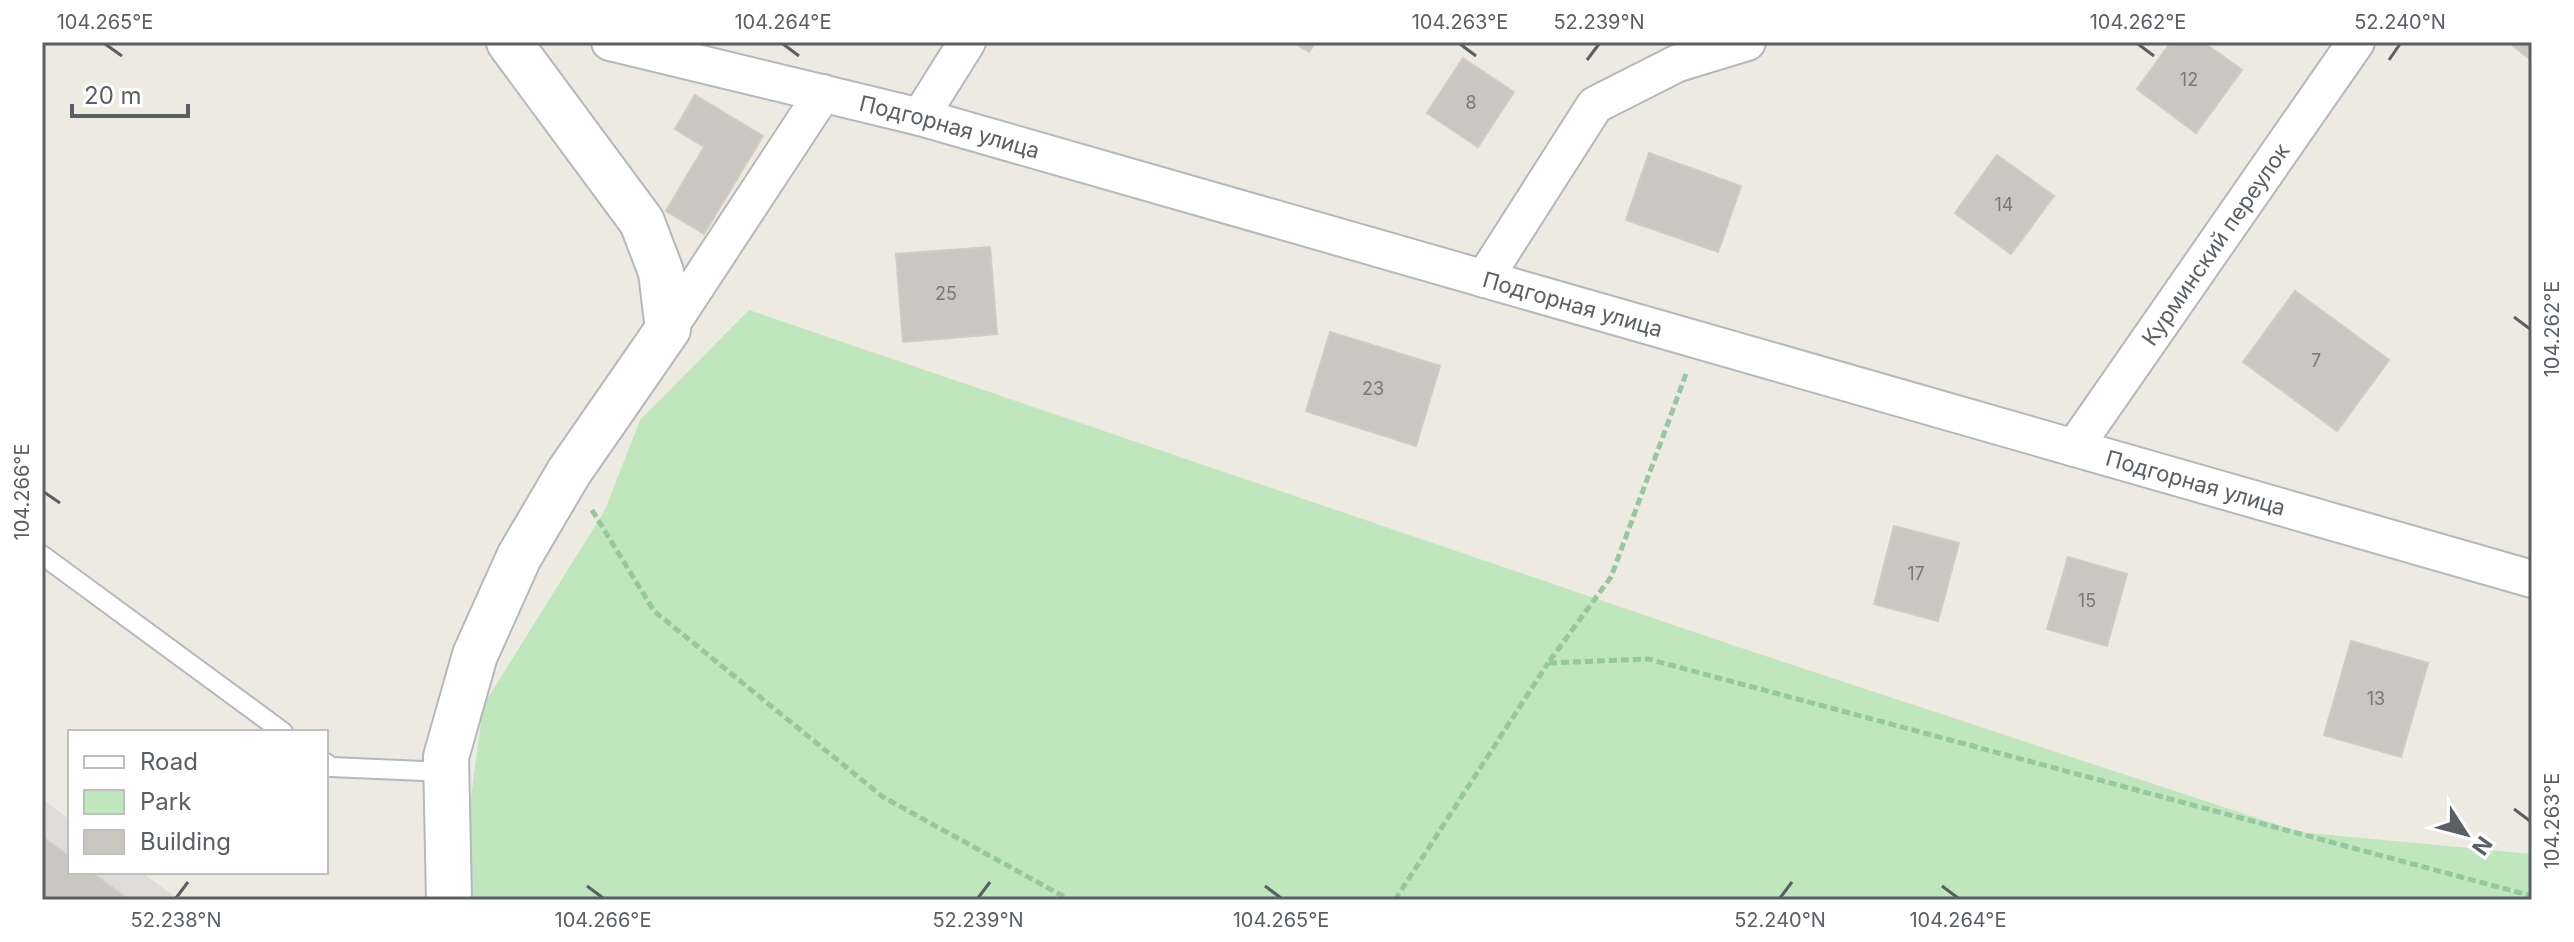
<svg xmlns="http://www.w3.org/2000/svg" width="2574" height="942" font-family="Inter,sans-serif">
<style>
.industrial{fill:#dedcd6}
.green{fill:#c0e6bd}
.building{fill:#cac7c1;stroke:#d2cbc0;stroke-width:2}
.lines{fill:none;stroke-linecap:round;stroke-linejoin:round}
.service-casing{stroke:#b4b8bc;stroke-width:22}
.minor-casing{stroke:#b4b8bc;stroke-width:40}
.tertiary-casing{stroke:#b4b8bc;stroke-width:48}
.path{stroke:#96c7a0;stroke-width:5;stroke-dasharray:8 4;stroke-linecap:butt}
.service{stroke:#fff;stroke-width:18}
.minor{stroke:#fff;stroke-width:36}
.tertiary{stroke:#fff;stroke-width:44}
.ticks{fill:none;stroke:#5a5f63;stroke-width:3}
.labels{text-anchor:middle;stroke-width:8;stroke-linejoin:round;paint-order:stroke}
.number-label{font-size:18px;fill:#76797a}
.street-label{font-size:22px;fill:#5a5f63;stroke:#fff}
.neatline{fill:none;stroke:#5a5f63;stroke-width:3}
.ticks-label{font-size:20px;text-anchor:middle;fill:#5a5f63}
</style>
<rect width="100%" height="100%" fill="#edeae1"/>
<polygon class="industrial" points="42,799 70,820 70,872 141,872 180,900 42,900"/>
<polygon class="green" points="749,310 1738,647 2299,832 2532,854 2532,900 467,900 464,851 483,706 605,510 640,420"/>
<g class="building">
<polygon points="1293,42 1316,42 1309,52"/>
<polygon points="2171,42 2203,42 2242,70 2196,133 2137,89"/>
<polygon points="2508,42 2532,42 2532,61"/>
<polygon points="1463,58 1514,92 1478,147 1427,113"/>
<polygon points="695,95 763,136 704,234 666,211 704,147 675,129"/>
<polygon points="1649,153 1741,186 1718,252 1626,220"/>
<polygon points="1997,155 2054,196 2011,254 1955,213"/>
<polygon points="990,247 997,334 903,342 896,254"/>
<polygon points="2295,291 2389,360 2337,431 2243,362"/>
<polygon points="1330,332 1440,366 1416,446 1306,411"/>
<polygon points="1894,526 1959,543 1938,621 1874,604"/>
<polygon points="2068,557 2127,574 2107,646 2047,629"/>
<polygon points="2351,641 2428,663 2401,757 2324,735"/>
<polygon points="42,837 70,857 70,872 91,872 129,900 42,900"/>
</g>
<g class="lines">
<g class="service-casing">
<g id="service">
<polyline points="42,555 283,732"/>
<polyline points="326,763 331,767 446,772"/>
</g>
</g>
<g class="minor-casing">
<g id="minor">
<path id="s1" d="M610 42 920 117 2532 579"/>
<polyline points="920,117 967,42"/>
<polyline points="1484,279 1595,105 1678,63 1747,42"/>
<polyline points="668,329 823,93"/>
<path id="s2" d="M2074 448 2356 42"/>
</g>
</g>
<g class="tertiary-casing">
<polyline id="tertiary" points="449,900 446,757 475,655 519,557 569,472 668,329 661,272 642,222 509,42"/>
</g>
<g class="path">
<polyline points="1686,374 1611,577 1548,663 1648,659 2532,896"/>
<polyline points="592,510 654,611 883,797 1070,900"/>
<polyline points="1395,900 1548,663"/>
</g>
<use href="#service" class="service"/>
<use href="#minor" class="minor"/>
<use href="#tertiary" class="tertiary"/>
</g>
<path class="ticks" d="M105 44 122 56M783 44 799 56M1460 44 1476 56M2138 44 2154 56M1587 60 1599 44M2389 60 2400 44M2514 317 2530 329M44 492 60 503M2514 809 2530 821M587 886 603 898M1265 886 1281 898M1942 886 1958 898M176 898 188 882M978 898 990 882M1780 898 1792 882"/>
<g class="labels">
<g class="number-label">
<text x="2189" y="86">12</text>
<text x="1471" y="109">8</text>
<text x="2004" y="211">14</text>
<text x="946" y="300">25</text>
<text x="2316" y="367">7</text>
<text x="1373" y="395">23</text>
<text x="1916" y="580">17</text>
<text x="2087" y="607">15</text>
<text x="2376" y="705">13</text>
</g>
<g class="street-label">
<text dy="8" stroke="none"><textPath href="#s1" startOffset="350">Подгорная улица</textPath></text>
<text dy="8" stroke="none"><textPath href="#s2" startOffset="248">Курминский переулок</textPath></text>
<text dy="8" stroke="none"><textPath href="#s1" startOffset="998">Подгорная улица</textPath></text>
<text dy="8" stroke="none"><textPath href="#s1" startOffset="1646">Подгорная улица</textPath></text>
</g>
</g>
<rect width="2574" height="942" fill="none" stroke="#ffffff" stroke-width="88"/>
<rect x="68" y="730" width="260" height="144" fill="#ffffff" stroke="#bdbfc1" stroke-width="2"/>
<rect x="84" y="756" width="40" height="12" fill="#ffffff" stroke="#bdbfc1" stroke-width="2"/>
<text x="140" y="770" font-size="24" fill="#5a5f63">Road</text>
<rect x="84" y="790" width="40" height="24" fill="#c0e6bd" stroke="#bdbfc1" stroke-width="2"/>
<text x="140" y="810" font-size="24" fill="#5a5f63">Park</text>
<rect x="84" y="830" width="40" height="24" fill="#cac7c1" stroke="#bdbfc1" stroke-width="2"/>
<text x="140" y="850" font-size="24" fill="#5a5f63">Building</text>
<g transform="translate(2466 834) rotate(126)" stroke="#ffffff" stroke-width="6" paint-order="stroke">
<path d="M0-6L14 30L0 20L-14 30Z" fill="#5a5f63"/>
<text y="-12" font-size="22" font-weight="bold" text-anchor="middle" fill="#5a5f63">N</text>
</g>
<path d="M72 104v12h116v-12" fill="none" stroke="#5a5f63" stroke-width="4"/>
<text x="84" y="104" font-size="24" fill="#5a5f63" stroke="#ffffff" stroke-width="6" paint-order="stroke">20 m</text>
<rect x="44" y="44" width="2486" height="854" class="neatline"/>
<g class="ticks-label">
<text x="105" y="29">104.265°E</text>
<text x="783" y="29">104.264°E</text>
<text x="1460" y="29">104.263°E</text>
<text x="1599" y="29">52.239°N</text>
<text x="2138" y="29">104.262°E</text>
<text x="2400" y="29">52.240°N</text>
<text transform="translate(2552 329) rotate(-90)" y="7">104.262°E</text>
<text transform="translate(22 492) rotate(-90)" y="7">104.266°E</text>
<text transform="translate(2552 821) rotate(-90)" y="7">104.263°E</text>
<text x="176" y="927">52.238°N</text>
<text x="603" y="927">104.266°E</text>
<text x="978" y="927">52.239°N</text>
<text x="1281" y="927">104.265°E</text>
<text x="1780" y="927">52.240°N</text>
<text x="1958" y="927">104.264°E</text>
</g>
</svg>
